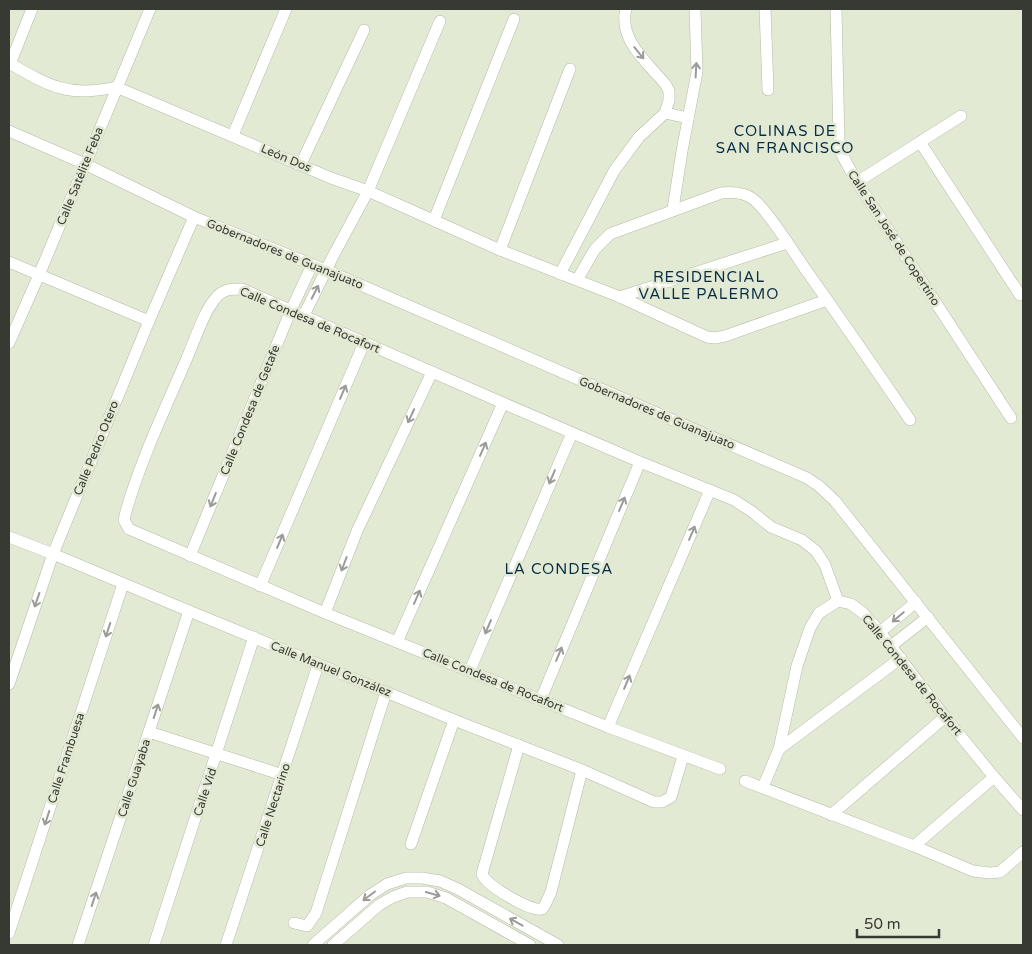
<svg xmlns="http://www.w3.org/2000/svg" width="1032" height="954" font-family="'Varela Round',sans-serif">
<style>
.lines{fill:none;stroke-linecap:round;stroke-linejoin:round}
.minor-casing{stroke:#b4bba6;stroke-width:12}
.minor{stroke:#fff;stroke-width:11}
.oneway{stroke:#9b9c98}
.labels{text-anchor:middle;stroke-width:5;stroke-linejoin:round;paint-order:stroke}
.street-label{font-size:12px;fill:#373a32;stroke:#e3ead4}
.quarter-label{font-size:15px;letter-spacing:1px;fill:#092c45;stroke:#e3ead4}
</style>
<rect width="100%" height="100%" fill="#e3ead4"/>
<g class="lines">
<g class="minor-casing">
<g id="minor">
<polyline points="765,9 768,90"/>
<polyline points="836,9 839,140 841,153 857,182 1011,418"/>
<path d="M9 63C49 86 69 98 116 87L331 178 368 191 500 250 620 297 707 337 715 338 725 336 827 300"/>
<polyline points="10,64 32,9"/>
<polyline points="665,113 688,118"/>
<polyline points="9,131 85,164 194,217 326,270 807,478 819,486 835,501 1023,738"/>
<polyline points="233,135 286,9"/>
<polyline points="920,142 1020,295"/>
<polyline points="301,164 364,30"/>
<polyline points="857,182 961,116"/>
<polyline points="673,209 682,151 697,72 695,9"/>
<polyline points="434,220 514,19"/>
<polyline points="500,250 570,69"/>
<polyline points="9,262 149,321"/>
<path d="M560 274 614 171 639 137 665 113 669 100V91L666 85C648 63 618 40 626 9"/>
<path d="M577 280 595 249 610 234 721 193C732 192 744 192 753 199 768 211 790 246 801 263 838 315 874 367 910 420"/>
<polyline points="620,297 787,243"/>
<polyline points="304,315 332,258 368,191 440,21"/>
<polyline points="9,343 39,275 150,9"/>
<polyline points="9,537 53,554 189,611 454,720 582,770 654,802 662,802 671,797 683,756"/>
<polyline points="190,556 291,310 312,265"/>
<polyline points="260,586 364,343"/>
<polyline points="325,613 357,531 432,372"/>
<polyline points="880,632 916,602"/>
<polyline points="397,642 503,403"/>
<polyline points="891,646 928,617"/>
<polyline points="470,670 572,433"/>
<polyline points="9,684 53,554 149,321 194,217"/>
<polyline points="541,699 640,462"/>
<polyline points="608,727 710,490"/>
<polyline points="149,732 283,775"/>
<path d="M519 745 482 874C485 885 531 912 542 909L545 905 551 892 582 770"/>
<polyline points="779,749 901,658"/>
<path d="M720 769 608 727 325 613 129 529 124 520 125 515C140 461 165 409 187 358 195 340 203 313 215 299 222 289 231 289 242 289L503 403 640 462 734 500 751 511 771 527 802 540 816 551 825 565 838 601 851 604 863 613 880 632 945 717 994 777 1023 810"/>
<polyline points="745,781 914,846 973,871 990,873 1000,872 1023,852"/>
<polyline points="763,787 779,749 797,666 810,628 819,613 838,601"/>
<polyline points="831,815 945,717"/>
<polyline points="411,844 454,720"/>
<polyline points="914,846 994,777"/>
<polyline points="294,923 307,926 316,913 386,692"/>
<polyline points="9,933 123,584"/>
<polyline points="78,945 189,611"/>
<polyline points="154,945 254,637"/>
<polyline points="226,945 318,665"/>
<polyline points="313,945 370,895 387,884 406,878 422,878 440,881 458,889 558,945"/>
<polyline points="333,945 379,905 393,897 407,892 427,892 446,898 530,945"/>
</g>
</g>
<use href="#minor" class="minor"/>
</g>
<defs><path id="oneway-shaft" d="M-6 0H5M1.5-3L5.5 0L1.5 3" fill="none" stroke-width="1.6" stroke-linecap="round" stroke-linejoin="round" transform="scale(1.25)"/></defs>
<g class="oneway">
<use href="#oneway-shaft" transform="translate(639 53) rotate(51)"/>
<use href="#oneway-shaft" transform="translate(696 70) rotate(-87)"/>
<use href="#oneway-shaft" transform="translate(315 292) rotate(-63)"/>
<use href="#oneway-shaft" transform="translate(343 392) rotate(-67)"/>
<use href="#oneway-shaft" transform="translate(411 416) rotate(115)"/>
<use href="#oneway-shaft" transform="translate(483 449) rotate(-66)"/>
<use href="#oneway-shaft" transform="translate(552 477) rotate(113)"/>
<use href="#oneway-shaft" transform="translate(213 500) rotate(112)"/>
<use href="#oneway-shaft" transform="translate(622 504) rotate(-67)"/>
<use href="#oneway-shaft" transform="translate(692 533) rotate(-67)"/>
<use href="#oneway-shaft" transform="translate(280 541) rotate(-67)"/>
<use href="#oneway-shaft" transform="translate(344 564) rotate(111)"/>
<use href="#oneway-shaft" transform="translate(417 597) rotate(-66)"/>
<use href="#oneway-shaft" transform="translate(37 600) rotate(109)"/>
<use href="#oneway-shaft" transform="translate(898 617) rotate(140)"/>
<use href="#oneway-shaft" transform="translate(488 627) rotate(113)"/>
<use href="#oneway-shaft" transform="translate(108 630) rotate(108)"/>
<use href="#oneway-shaft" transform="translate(559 654) rotate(-67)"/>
<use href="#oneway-shaft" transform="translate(627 682) rotate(-67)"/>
<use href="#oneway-shaft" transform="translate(156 711) rotate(-72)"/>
<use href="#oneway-shaft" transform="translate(47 818) rotate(108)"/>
<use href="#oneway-shaft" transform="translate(433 894) rotate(16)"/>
<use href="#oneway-shaft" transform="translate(369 896) rotate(143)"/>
<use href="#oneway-shaft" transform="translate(94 899) rotate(-72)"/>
<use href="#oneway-shaft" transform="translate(516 922) rotate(-151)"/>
</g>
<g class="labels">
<g class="street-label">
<text transform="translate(286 158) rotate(23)" y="4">León Dos</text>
<text transform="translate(80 176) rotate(-68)" y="4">Calle Satélite Feba</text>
<text transform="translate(894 238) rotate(57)" y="4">Calle San José de Copertino</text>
<text transform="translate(285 254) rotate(22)" y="4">Gobernadores de Guanajuato</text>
<text transform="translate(310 320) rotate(23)" y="4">Calle Condesa de Rocafort</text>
<text transform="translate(250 410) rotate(-68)" y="4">Calle Condesa de Getafe</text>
<text transform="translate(657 413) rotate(23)" y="4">Gobernadores de Guanajuato</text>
<text transform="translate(96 448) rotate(-68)" y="4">Calle Pedro Otero</text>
<text transform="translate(331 669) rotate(22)" y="4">Calle Manuel González</text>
<text transform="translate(912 675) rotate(51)" y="4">Calle Condesa de Rocafort</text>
<text transform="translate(493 680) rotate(22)" y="4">Calle Condesa de Rocafort</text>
<text transform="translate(66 758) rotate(-72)" y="4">Calle Frambuesa</text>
<text transform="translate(134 778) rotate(-72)" y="4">Calle Guayaba</text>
<text transform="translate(205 792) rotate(-72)" y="4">Calle Vid</text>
<text transform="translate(273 805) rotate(-72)" y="4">Calle Nectarino</text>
</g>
<g class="quarter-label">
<text x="785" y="136">COLINAS DE<tspan x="785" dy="17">SAN FRANCISCO</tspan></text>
<text x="709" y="282">RESIDENCIAL<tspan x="709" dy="17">VALLE PALERMO</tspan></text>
<text x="559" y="574">LA CONDESA</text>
</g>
</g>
<rect width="1032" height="954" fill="none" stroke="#373a32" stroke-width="20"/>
<path d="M857 929v8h82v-8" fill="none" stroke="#373a32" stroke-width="2.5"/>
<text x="864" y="929" font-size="15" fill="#373a32" stroke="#e3ead4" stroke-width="4" paint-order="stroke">50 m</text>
</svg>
